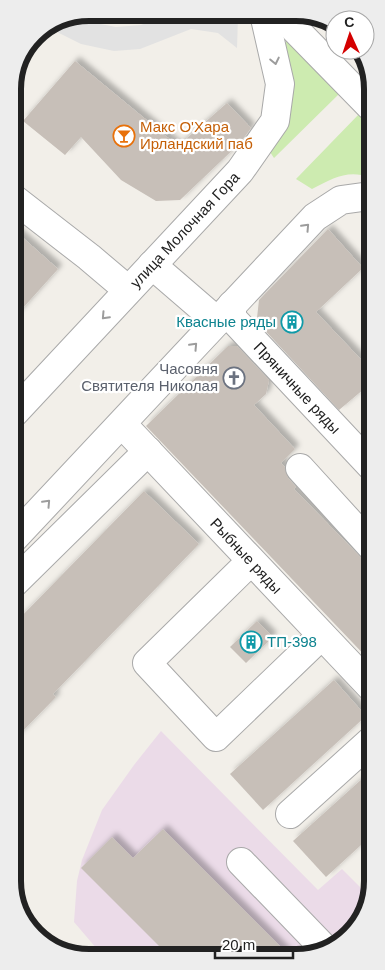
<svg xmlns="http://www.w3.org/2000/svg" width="385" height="970" font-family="Helvetica,sans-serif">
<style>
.industrial{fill:#ebdbe8}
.grass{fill:#cdebb0}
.park{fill:#c8facc}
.parking{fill:#e2e2e2}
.building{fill:#c7bfb8;filter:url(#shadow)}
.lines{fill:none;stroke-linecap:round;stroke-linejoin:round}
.minor-casing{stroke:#a9a9a9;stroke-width:30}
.minor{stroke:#fff;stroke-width:28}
.oneway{stroke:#9c9c9c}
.labels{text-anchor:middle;stroke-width:4.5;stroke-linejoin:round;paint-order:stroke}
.food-label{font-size:15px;fill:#c56008;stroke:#fff;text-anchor:start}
.street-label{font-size:15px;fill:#222;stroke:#fff}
.culture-label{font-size:15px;fill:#0d838f;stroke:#fff;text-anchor:end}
.worship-label{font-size:15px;fill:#5b616d;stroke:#fff;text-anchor:end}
.rim{fill:none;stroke:#222;stroke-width:6}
</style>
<defs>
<filter id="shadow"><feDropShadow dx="4.5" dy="-4.5" stdDeviation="2.5" flood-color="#0004"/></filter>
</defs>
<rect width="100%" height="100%" fill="#f2efe9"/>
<polygon class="industrial" points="161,731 318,890 342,869 368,895 354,931 315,955 103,956 74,922 77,881 82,860 102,810 134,765"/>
<g class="grass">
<polygon points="287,39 340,93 274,158 270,152 281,137 289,115 283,50"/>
<path d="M361 112 370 122V177C346 170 334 178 312 189L296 179Z"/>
</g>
<g class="park">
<polygon points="316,17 335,27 335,37"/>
<polygon points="348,50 358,50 370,70 370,73"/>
</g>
<polygon class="parking" points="171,13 240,14 238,17 237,48 218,33 191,29 140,49 114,51 81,44 59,33 53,27 79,17 85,21 116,27 141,25"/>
<g class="building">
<polygon points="75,61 178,146 227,103 251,128 240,143 180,200 156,201 121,180 81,137 65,155 23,121"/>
<polygon points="13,229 58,269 13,319"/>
<polygon points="328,229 363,268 316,312 371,370 371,383 339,410 259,324 257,318 259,300"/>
<polygon points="228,346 237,346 269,380 266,394 254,405 295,449 281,463 285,467 288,478 296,487 294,489 371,568 372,663 146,426"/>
<polygon points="144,491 199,544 53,694 56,697 15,739 14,624"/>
<polygon points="257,621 273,637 246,663 230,647"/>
<polygon points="334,680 366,716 263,810 230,774"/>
<polygon points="372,770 372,835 326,877 293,841"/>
<polygon points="163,829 289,955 169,956 81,868 112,837 133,858"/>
</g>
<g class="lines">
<g class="minor-casing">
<g id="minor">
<polyline points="280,14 370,106"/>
<polyline points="13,198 89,257 128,290"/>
<polyline points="152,265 217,321"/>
<polyline points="232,305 232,318 371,466"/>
<polyline points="14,413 240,171 275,121 280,84 264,14"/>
<polyline points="122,424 372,688"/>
<polyline points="300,468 371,546"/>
<polyline points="14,538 315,217 341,200 370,196"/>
<polyline points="251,561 147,663 216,737 321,636"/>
<polyline points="14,583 148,451"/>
<polyline points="290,814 372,740"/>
<polyline points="241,862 325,949"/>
</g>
</g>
<use href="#minor" class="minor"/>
</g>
<defs><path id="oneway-chevron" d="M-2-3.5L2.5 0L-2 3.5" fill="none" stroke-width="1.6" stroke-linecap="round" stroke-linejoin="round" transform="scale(1.25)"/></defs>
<g class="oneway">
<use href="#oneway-chevron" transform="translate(275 61) rotate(78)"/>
<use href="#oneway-chevron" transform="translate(306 227) rotate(-47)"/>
<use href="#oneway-chevron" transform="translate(105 316) rotate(133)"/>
<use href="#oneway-chevron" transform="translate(194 346) rotate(-47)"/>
<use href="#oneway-chevron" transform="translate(47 503) rotate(-47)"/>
</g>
<defs>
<g id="bar-ring" transform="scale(1.125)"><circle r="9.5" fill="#fff" stroke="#e8710a" stroke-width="1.5"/><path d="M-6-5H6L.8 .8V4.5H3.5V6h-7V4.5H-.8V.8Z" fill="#e8710a"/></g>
<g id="building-ring" transform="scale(1.125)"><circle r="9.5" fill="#fff" stroke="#0f9aa8" stroke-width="1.5"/><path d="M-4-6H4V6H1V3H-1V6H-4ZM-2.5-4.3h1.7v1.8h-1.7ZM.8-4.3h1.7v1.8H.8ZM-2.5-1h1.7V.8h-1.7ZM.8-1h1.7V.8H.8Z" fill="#0f9aa8"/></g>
<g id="church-ring" transform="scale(1.125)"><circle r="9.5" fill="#fff" stroke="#6b7280" stroke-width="1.5"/><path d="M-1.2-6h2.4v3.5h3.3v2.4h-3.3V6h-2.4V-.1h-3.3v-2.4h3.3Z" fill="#6b7280"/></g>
</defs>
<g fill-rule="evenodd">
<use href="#bar-ring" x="124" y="136"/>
<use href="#building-ring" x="292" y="322"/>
<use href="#church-ring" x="234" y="378"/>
<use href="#building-ring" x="251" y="642"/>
</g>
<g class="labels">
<g class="food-label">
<text x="140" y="132">Макс О'Хара<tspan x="140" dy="17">Ирландский паб</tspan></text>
</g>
<g class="street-label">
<text transform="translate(185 230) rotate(-47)" y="5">улица Молочная Гора</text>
<text transform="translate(297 388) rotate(47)" y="5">Пряничные ряды</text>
<text transform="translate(246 556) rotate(47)" y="5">Рыбные ряды</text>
</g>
<g class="culture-label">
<text x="276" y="327">Квасные ряды</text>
<text x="267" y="647" text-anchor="start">ТП-398</text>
</g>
<g class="worship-label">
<text x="218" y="374">Часовня<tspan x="218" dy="17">Святителя Николая</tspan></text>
</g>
</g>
<path d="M0 0H385V970H0ZM89 21H296A68 68 0 0 1 364 89V881A68 68 0 0 1 296 949H89A68 68 0 0 1 21 881V89A68 68 0 0 1 89 21Z" fill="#ededed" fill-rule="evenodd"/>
<path class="rim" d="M89 21H296A68 68 0 0 1 364 89V881A68 68 0 0 1 296 949H89A68 68 0 0 1 21 881V89A68 68 0 0 1 89 21Z"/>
<g transform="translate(350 35) rotate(357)"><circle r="24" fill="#ffffff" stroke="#a7a7a7"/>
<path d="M0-4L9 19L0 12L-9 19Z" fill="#d40000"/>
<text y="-8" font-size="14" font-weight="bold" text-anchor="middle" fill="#222222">С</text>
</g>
<path d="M215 950v8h78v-8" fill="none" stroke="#222222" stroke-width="2.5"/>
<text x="222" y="950" font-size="15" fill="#222222" stroke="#ffffff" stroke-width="4" paint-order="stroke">20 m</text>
</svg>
